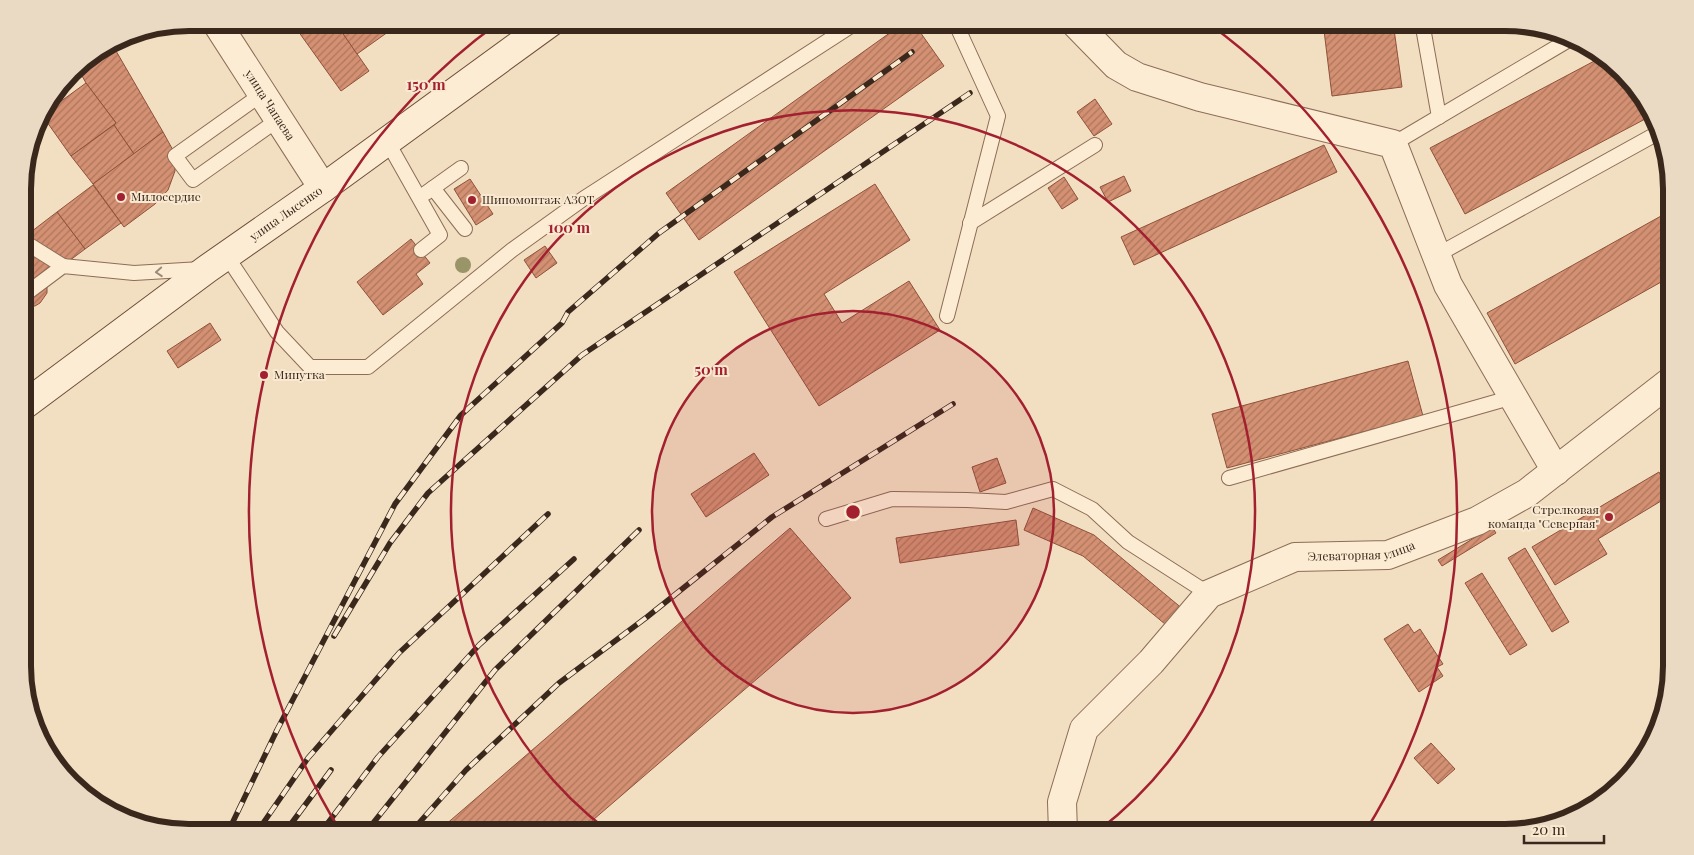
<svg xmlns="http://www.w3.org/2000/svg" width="1694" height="855" font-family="'Playfair Display',serif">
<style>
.building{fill:url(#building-hatch);stroke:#8f523a}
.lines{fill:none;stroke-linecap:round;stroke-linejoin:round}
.lane-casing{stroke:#8d6d56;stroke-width:16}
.street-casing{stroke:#8d6d56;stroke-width:30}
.secondary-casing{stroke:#6f4e39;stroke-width:30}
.lane{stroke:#fcecd4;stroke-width:14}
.street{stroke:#fcecd4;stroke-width:28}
.secondary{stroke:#fcecd4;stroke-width:28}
.rail-casing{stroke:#3b281c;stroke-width:5.5}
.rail{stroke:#f9e9d1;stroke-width:4;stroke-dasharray:11;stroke-linecap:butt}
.tree{fill:#9a9568}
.oneway{stroke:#9c8a78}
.ring{fill:none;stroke:#a2202f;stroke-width:2.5}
.poi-dot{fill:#a2202f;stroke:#f9e9d1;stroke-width:2}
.labels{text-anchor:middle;stroke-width:4;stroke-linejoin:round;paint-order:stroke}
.street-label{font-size:12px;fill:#3b281c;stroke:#f9e9d1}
.poi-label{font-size:12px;fill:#3b281c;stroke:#f9e9d1;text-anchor:start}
.rim{fill:none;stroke:#3b281c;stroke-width:6}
.centre{fill:#a2202f;stroke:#f9e9d1;stroke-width:2.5}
.ring-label{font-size:15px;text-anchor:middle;font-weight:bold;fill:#a2202f;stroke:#f9e9d1;stroke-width:4;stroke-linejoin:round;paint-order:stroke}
</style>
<defs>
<pattern id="building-hatch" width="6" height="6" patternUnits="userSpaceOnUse" patternTransform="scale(1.25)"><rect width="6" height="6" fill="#d49072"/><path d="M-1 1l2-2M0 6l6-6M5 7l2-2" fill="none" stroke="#ad765d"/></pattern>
</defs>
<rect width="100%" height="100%" fill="#f2dec0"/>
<g class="building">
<polygon points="310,22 335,22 369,71 341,91 298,31"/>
<polygon points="335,22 402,22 357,54"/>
<polygon points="905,22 913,22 944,66 699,240 666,193"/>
<polygon points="1323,22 1393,22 1402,87 1332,96"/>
<polygon points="112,44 163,132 134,154 114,125 116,123 86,83 77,67 79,64"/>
<polygon points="1600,58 1637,88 1649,117 1465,214 1430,148"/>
<polygon points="86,83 116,123 71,156 42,115"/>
<polygon points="1095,99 1112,124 1094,136 1077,112"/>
<polygon points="114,125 134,154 93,184 71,156"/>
<polygon points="163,132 174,152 175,171 168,190 155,204 124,227 93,184"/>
<polygon points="1324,145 1337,172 1134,265 1121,237"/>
<polygon points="1124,176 1131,191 1108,202 1100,187"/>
<polygon points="1064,177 1078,199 1062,209 1048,188"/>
<polygon points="470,179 493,214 476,225 454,189"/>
<polygon points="875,184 910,240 824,294 842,323 909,281 940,330 819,406 734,272"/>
<polygon points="93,185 121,223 85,249 57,212"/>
<polygon points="1670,211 1670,277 1515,364 1487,313"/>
<polygon points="57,212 85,249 45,279 47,283 47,293 40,303 35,306 23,305 23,238"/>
<polygon points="411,239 430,263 416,274 423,284 383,315 357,282"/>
<polygon points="545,246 557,263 536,278 524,260"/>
<polygon points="210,323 221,340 178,368 167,351"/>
<polygon points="1408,361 1423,416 1227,468 1212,414"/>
<polygon points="754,453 769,475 706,517 691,494"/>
<polygon points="997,458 1006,483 980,492 972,467"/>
<polygon points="1659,472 1671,495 1598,539 1607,554 1555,585 1532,547"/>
<polygon points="1033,508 1094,535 1184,610 1171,629 1083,556 1024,530"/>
<polygon points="1016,520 1019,545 900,563 896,538"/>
<polygon points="1492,527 1496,533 1442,566 1438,560"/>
<polygon points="790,528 851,598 579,832 437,832"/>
<polygon points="1525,548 1569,622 1552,632 1508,558"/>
<polygon points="1482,573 1527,645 1510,655 1465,583"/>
<polygon points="1408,624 1414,633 1420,629 1443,664 1437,667 1443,676 1419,692 1384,639"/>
<polygon points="1431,743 1455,769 1438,784 1414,758"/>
</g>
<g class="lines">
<g class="lane-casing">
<g id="lane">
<polyline points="1422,22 1439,117"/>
<polyline points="262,94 175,156 193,180 279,119"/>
<polyline points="387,141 440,235 421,250"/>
<polyline points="1393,144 1572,38"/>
<polyline points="433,188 465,229"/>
<polyline points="426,193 461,168"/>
<polyline points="970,223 1095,145"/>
<polyline points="23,241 63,266"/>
<polyline points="226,255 277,332 310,367 368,367 512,250 583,199 857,22"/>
<polyline points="1437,255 1656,134"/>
<polyline points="23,296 63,266 134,273 201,269"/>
<polyline points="947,316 998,116 955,22"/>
<polyline points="1229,478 1513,397"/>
<polyline points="826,519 892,499 967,500 1006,502 1053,489 1092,509 1128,542 1209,594"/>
</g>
</g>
<g class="street-casing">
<g id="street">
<path id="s1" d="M216 22 323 188"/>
<polyline points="1074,22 1116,65 1137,77 1200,97 1393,144 1448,285 1556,471"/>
<path id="s2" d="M1063 832 1062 802 1084 729 1151 662 1209 594 1295 557 1388 555 1477 521 1527 493 1671 381"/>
</g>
</g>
<g class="secondary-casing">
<g id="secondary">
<path id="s3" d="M23 406 207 269 323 188 551 22"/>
</g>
</g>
<use href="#lane" class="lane"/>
<use href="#street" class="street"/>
<use href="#secondary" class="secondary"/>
<g class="rail-casing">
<g id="rail">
<polyline points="334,636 390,543 428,493 582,355 970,93"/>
<polyline points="228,832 277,730 395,504 461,415 562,323 568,312 659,233 912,52"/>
<polyline points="257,832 308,758 399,653 548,514"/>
<polyline points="285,832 331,770"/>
<polyline points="321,832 378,757 479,645 574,559"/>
<polyline points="366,832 495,670 639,530"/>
<polyline points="411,832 466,770 559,683 647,617 772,517 953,404"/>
</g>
</g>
<use href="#rail" class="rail"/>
</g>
<circle class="tree" cx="463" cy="265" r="8"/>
<defs><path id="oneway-chevron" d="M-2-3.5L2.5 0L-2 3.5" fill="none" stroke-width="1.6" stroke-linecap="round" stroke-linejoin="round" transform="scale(1.25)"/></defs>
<use class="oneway" href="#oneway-chevron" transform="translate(159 272) rotate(176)"/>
<circle cx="853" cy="512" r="201" fill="#a2202f" fill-opacity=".12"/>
<g class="ring">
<circle cx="853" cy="512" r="201"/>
<path d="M608 831A402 402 0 1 1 1098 831"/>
<path d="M341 832A604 604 0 0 1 498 23M1208 23A604 604 0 0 1 1365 832"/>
</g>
<g class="poi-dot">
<circle cx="121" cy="197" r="5"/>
<circle cx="472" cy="200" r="5"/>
<circle cx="264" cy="375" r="5"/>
<circle cx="1609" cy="517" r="5"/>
</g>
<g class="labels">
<g class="street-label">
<text dy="4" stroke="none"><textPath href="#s1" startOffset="99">улица Чапаева</textPath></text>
<text dy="4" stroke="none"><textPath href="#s3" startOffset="326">улица Лысенко</textPath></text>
<text dy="4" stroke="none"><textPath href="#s2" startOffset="451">Элеваторная улица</textPath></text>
</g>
<g class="poi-label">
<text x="131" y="201">Милосердие</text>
<text x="482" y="204">Шиномонтаж АЗОТ</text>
<text x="274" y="379">Минутка</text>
<text x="1599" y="514" text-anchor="end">Стрелковая<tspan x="1599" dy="14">команда "Северная"</tspan></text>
</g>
</g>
<path d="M0 0H1694V855H0ZM189 31H1505A158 158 0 0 1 1663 189V666A158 158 0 0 1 1505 824H189A158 158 0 0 1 31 666V189A158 158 0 0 1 189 31Z" fill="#eadac3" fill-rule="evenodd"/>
<path class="rim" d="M189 31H1505A158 158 0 0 1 1663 189V666A158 158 0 0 1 1505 824H189A158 158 0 0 1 31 666V189A158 158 0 0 1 189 31Z"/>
<circle cx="853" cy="512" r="8" class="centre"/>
<g class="ring-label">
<text x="426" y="90">150 m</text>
<text x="569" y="233">100 m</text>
<text x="711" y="375">50 m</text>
</g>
<path d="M1524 835v8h80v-8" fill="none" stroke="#3b281c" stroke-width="2.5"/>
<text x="1532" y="835" font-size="15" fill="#3b281c" stroke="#f9e9d1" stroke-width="4" paint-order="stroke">20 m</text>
</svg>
